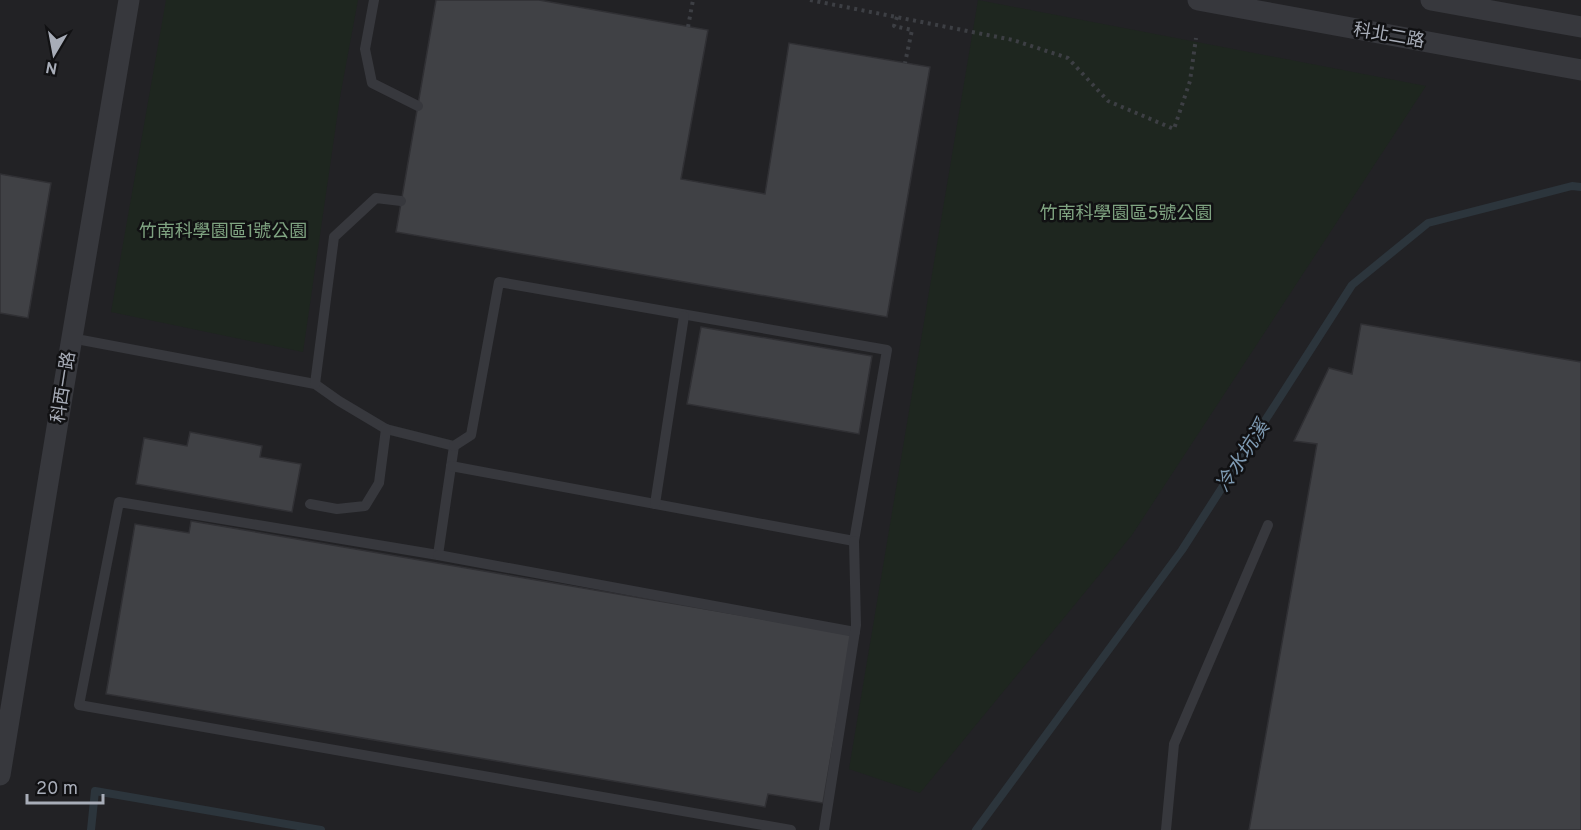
<svg xmlns="http://www.w3.org/2000/svg" width="1581" height="830" font-family="Overpass,'Noto Sans TC',sans-serif">
<style>
.built{fill:#222225}
.park{fill:#1e261f}
.lines{fill:none;stroke-linecap:round;stroke-linejoin:round}
.stream{stroke:#2c353c;stroke-width:8}
.building{fill:#404145;stroke:#303034;stroke-width:1.5}
.path{stroke:#3d3f44;stroke-width:4;stroke-dasharray:3 4.5;stroke-linecap:butt}
.service{stroke:#37383d;stroke-width:10}
.minor{stroke:#37383d;stroke-width:21}
.labels{text-anchor:middle;stroke-width:5;stroke-linejoin:round;paint-order:stroke}
.street-label{font-size:18px;fill:#a8adb8;stroke:#111113}
.park-label{font-size:18px;fill:#7fa381;stroke:#111113}
.water-label{font-size:20px;font-style:italic;fill:#7f9bb3;stroke:#111113}
</style>
<rect width="100%" height="100%" fill="#161618"/>
<polygon class="built" points="0,0 1581,0 1581,603 1495,830 0,830"/>
<g class="park">
<polygon points="166,0 358,0 340,97 303,352 111,312"/>
<polygon points="978,0 1426,86 1132,535 920,793 849,769"/>
</g>
<g class="lines">
<g class="stream">
<polyline points="91,830 95,791 321,830"/>
<polyline points="976,830 1182,550 1352,285 1428,223 1572,186 1581,187"/>
</g>
</g>
<g class="building">
<polygon points="436,0 539,0 708,30 681,179 765,194 789,43 930,67 887,317 396,232"/>
<polygon points="0,174 51,183 28,318 0,313"/>
<polygon points="1361,324 1581,362 1581,830 1249,830 1317,444 1294,441 1329,368 1352,374"/>
<polygon points="701,327 872,356 859,434 687,404"/>
<polygon points="190,432 262,446 260,457 301,464 292,512 136,484 144,438 187,446"/>
<polygon points="191,521 852,634 823,803 768,794 765,807 106,694 135,524 189,533"/>
</g>
<g class="lines">
<g class="path">
<polyline points="810,0 1013,40 1068,58 1108,101 1174,129 1190,81 1196,38"/>
<polyline points="897,17 894,26 912,30 905,63"/>
<polyline points="688,27 693,0"/>
</g>
<g class="service">
<polyline points="374,0 365,49 372,83 418,106"/>
<polyline points="71,338 315,384 339,401 386,429 454,446 438,555 119,502 79,705 791,830"/>
<polyline points="315,384 334,237 376,198 401,201"/>
<polyline points="451,466 854,541 887,350 499,282 471,435 454,446"/>
<polyline points="310,504 337,509 365,506 379,483 386,429"/>
<polyline points="655,504 684,316"/>
<polyline points="438,555 855,632"/>
<polyline points="824,830 856,625 854,541"/>
<polyline points="1166,830 1174,744 1268,525"/>
</g>
<g class="minor">
<polyline points="1198,0 1581,70"/>
<polyline points="1431,0 1581,27"/>
<polyline points="0,775 64,385 129,0"/>
</g>
</g>
<g class="labels">
<g class="street-label">
<text transform="translate(1389 35) rotate(10)" y="6">科北二路</text>
<text transform="translate(63 387) rotate(-81)" y="6">科西一路</text>
</g>
<g class="park-label">
<text x="1126" y="219">竹南科學園區5號公園</text>
<text x="223" y="237">竹南科學園區1號公園</text>
</g>
<g class="water-label">
<text transform="translate(1242 456) rotate(-57)" y="7">冷水坑溪</text>
</g>
</g>
<g transform="translate(54 54) rotate(190)" stroke="#111113" stroke-width="4.5" paint-order="stroke">
<path d="M0-4.5L10 22L0 15L-10 22Z" fill="#a8adb8"/>
<text y="-9" font-size="16" font-weight="bold" text-anchor="middle" fill="#a8adb8">N</text>
</g>
<path d="M27 794v9h76v-9" fill="none" stroke="#a8adb8" stroke-width="3"/>
<text x="36" y="794" font-size="18" fill="#a8adb8" stroke="#111113" stroke-width="4.5" paint-order="stroke">20 m</text>
</svg>
